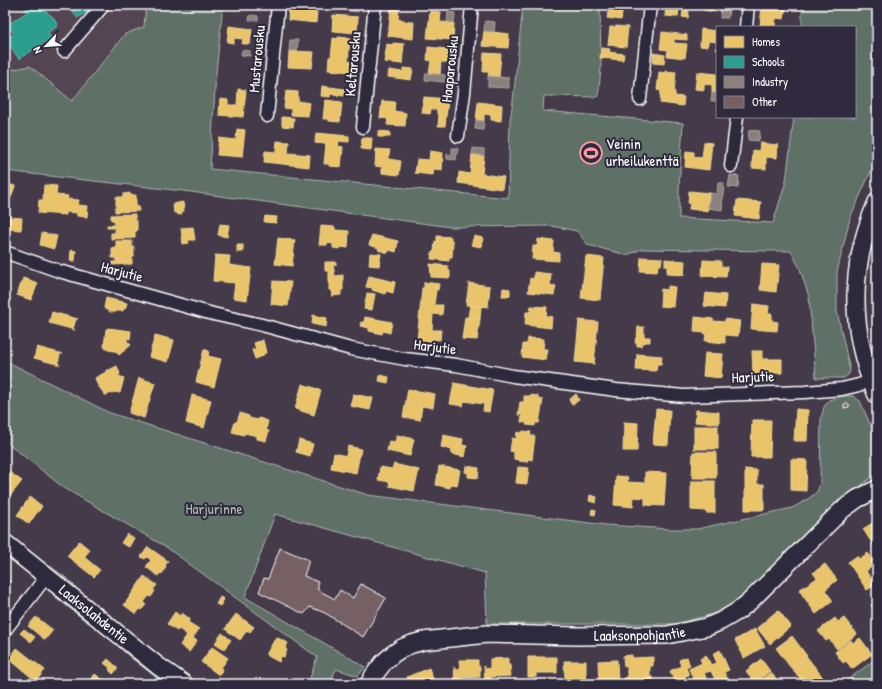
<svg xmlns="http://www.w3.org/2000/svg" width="882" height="689" font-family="'Patrick Hand',sans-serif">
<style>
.built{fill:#534551}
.green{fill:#5f6f66;stroke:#afb7b2}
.homes{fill:#e9c46a;stroke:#f0d697}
.schools{fill:#2a9d8f;stroke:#6abab1}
.industry{fill:#8a817c;stroke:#ada7a3}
.building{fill:#766064;stroke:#fff}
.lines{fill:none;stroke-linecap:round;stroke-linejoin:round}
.street-casing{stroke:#fff;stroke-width:15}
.secondary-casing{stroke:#fff;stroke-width:20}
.street{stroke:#2f2a3d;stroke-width:12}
.secondary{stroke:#2f2a3d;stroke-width:17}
.labels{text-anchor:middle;stroke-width:4;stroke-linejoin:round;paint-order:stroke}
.street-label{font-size:15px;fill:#fff;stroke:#2f2a3d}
.poi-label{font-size:15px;fill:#fff;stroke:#2f2a3d;text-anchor:start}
.park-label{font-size:15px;fill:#afb7b2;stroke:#2f2a3d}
</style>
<rect width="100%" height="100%" fill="#443a49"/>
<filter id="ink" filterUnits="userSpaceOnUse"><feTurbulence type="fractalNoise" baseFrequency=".025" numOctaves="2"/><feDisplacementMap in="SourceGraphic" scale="8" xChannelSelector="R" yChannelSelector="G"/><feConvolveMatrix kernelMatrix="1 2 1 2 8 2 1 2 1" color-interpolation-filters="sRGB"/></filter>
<g filter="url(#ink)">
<polygon class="built" points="5,5 146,5 144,27 125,34 72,101 30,66 5,71"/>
<g class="green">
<polygon points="146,5 223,5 216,73 210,169 508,198 510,120 513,101 523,5 600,5 601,69 598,97 544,96 543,111 683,123 679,188 679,218 773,223 786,181 794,117 855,117 855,27 802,27 802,5 877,5 877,158 850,218 837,272 837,311 850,371 848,375 844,378 816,378 809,297 800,269 791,251 770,251 642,249 627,255 588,245 577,231 552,226 451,227 183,191 5,171 5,71 30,66 72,101 125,34 144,27"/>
<polygon points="877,226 877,251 867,250"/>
<polygon points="5,360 10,363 110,413 368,495 606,525 670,529 697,529 792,508 808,499 817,492 820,483 821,418 824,407 829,400 842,396 853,396 860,401 877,440 877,473 839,503 748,593 734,604 713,614 675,624 487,624 485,573 275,514 245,597 365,667 358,676 336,669 330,684 308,684 317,657 166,547 64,488 5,441"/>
<polygon points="50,566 69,580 76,588 74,591 49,568"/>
<polygon points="56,592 89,622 87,622 53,595"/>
<polygon points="117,641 170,684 165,684 130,657 115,643"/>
<polygon points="877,658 877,684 842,684"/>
</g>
<g class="homes">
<polygon points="251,5 259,5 259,9 251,8"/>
<polygon points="289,5 314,5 313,12 317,12 316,23 288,20"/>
<polygon points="609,5 632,5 632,8 623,7 621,20 607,18"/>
<polygon points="666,5 679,5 678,17 665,16"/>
<polygon points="705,5 729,5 729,8 718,7 717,12 704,10"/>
<polygon points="762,5 786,6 784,19 776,18 775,27 760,27"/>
<polygon points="391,9 399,10 398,19 404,20 404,21 414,22 413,39 388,36"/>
<polygon points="683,10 689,11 688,18 682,17"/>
<polygon points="430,11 441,12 440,22 454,23 453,40 427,38"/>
<polygon points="333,15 358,17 357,33 332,31"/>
<polygon points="229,26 252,29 250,44 242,44 243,39 234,38 234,43 227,42"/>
<polygon points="616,26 628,27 626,47 608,45 610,27 616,27"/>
<polygon points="701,29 717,31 717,50 716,50 717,42 708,41 708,47 700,46"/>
<polygon points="484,31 509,34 508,48 482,46"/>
<polygon points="662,32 687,35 687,40 674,39 674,43 687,44 685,58 667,56 668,50 660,49"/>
<polygon points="338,37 350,38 348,61 352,62 351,72 328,70 329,57 331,57 333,38 338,39"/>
<polygon points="393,43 404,44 402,64 384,62 387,44 393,45"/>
<polygon points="428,47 457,50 456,63 441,62 440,74 429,73 431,61 427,60"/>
<polygon points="601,48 610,49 609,52 624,54 623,60 600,58"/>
<polygon points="289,51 314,52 312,68 288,67"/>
<polygon points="484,53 501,54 499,77 488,76 489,72 483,72"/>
<polygon points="653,53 665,55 664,64 653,63"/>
<polygon points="403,68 413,69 411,80 388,77 389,70 403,72"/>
<polygon points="665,71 676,72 674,92 675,92 675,96 684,97 683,106 660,103 661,91 657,90 659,72 665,73"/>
<polygon points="697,72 717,74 717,93 712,93 712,85 704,84 704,90 695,89"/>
<polygon points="322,86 345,89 344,96 330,94 330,97 321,96"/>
<polygon points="238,89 246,90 243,117 219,115 220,99 228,100 228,105 237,105"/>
<polygon points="286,91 298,92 298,101 310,103 308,116 291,115 291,109 284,108"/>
<polygon points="424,97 448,99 445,126 438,126 439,115 437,114 437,110 431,109 430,114 422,113"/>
<polygon points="325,100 342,102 340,122 329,121 329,119 323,119"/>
<polygon points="382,101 395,102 394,111 406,113 405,126 387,125 388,119 380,118"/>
<polygon points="478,102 502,105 501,121 491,120 491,115 484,114 484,121 476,120"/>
<polygon points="282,117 294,118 293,127 282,126"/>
<polygon points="237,129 245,130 242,157 217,155 219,138 236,140"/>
<polygon points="378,131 390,132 390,137 378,137"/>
<polygon points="316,133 349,136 349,142 339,141 338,146 343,147 341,167 329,166 329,164 324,164 326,144 315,143"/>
<polygon points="362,138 372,138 371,150 361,149"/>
<polygon points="277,141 289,142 288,153 310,155 309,167 264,162 265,151 276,152"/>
<polygon points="704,142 712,143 709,170 685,167 686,151 694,152 694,157 702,158"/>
<polygon points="760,143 778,145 777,158 766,157 766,169 752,168 753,150 759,151"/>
<polygon points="376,149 390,150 388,159 401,161 399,175 382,173 382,167 375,166"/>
<polygon points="430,151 443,153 442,170 434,169 433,175 415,173 417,159 429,160"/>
<polygon points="472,154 484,156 482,174 504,177 502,189 458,183 459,172 470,174"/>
<polygon points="5,183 15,186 11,198 5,196"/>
<polygon points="44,185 57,186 56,195 68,196 67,199 79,200 78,205 88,206 87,217 77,216 77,213 66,212 66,215 38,213 39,200 43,200"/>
<polygon points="689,191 710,193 708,211 689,209 690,203 688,203"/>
<polygon points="130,193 130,195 136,195 136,206 138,206 139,211 115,212 115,207 116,207 116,197 123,197 123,194"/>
<polygon points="737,200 761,202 759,219 735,216"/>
<polygon points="183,202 184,211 181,212 182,214 178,215 178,213 174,213 173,204"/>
<polygon points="5,204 10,204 9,217 22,218 21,230 7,229 8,223 5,222"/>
<polygon points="135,214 135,221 137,221 137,231 135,231 135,238 111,239 111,233 115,233 115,228 107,228 107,225 115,225 114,220 111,220 111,215"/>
<polygon points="265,216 277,217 276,223 264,222"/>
<polygon points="220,224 229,225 227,237 218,235"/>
<polygon points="321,226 335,227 335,230 349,231 348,248 341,247 340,249 333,248 333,244 327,243 327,245 319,245"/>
<polygon points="193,227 195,240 188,240 189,243 183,244 181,228"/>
<polygon points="42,233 57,236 54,249 40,245"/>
<polygon points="372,235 398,241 396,252 389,250 388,253 378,250 379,248 369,245"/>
<polygon points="437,236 451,237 451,241 453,241 452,257 449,257 449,261 431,259 432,252 434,252 435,241 437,242"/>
<polygon points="474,236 483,238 481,247 471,245"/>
<polygon points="278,238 295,240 292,266 275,264"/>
<polygon points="538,239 554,241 553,252 559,253 559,261 532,259 533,246 537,246"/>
<polygon points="116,241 132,241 132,247 134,247 134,257 132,257 132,264 112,265 112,262 116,262 116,258 112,258 112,248 116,248"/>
<rect x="237" y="245" width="6" height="7"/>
<polygon points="71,250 76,251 75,261 70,261"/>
<polygon points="370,253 381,254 379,266 369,265"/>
<polygon points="215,255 230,256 229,265 251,268 247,300 233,298 235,283 213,281"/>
<polygon points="586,256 604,258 600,300 581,298"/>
<polygon points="641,257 662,258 661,265 658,265 657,272 640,271"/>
<polygon points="665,259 685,261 684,275 667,274 667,266 665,266"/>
<polygon points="703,260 721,261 721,266 727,267 726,277 702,276"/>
<polygon points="325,262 336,262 336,265 333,265 335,276 343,275 343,290 341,290 341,295 332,296 332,290 329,290 329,271 325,271"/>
<polygon points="430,264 448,266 448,270 450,271 450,278 431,277"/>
<polygon points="762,264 779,265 776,292 760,290"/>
<polygon points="534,272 551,274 550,285 556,286 554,295 528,292 530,278 534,279"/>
<polygon points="369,276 395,282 393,293 386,291 385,294 372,290 373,288 366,287"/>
<polygon points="23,278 38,283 31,300 17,295"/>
<polygon points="273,281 291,282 288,306 271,304"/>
<polygon points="424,282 439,284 438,290 436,290 434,305 443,305 442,315 433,314 432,330 441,330 440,340 431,339 431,342 417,341 422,288 424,288"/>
<polygon points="469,283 490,286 488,307 466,305"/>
<polygon points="668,286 675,287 673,307 660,306 661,289 668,290"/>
<polygon points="503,288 510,289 510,296 502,296"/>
<polygon points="367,293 375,294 372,310 364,309"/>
<polygon points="706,293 726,295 725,308 704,306"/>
<polygon points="106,298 127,303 125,309 123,309 123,311 116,311 116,312 110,312 105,309 104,308"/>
<polygon points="753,304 769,306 768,314 772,314 772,321 778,322 777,331 751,329"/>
<polygon points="470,305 481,307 480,319 468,317"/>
<polygon points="531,306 547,307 546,316 552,317 551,328 525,325 526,312 530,312"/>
<polygon points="52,312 78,319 76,319 73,329 75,330 49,323"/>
<polygon points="313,315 327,318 326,327 312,324"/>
<polygon points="365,317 392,322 390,333 383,331 382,334 369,331 369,328 360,326 361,322 364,322"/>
<polygon points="465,317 480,319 477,340 462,339"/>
<polygon points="695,317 713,319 713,321 725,322 725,319 740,321 738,336 725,335 725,343 705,341 706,333 694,332"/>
<polygon points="579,320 598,322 594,364 575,362"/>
<polygon points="638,327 644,327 644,337 650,337 650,342 645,342 645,343 642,343 641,346 637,346 637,343 635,343 636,337 637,337"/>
<polygon points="108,328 131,331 130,339 127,338 127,341 131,345 119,355 115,351 108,350 104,347 106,329 108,329"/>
<polygon points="155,335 174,340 168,362 149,357"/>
<polygon points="528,338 544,339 543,349 548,349 546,360 522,357 523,344 527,344"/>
<polygon points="263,340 266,353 263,354 263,356 255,359 252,350 256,349 254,343"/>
<polygon points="37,347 63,354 60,354 58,364 60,365 34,358"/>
<polygon points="204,349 209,351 208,356 221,359 214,387 196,382"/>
<polygon points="752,351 762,351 762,359 782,359 782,373 753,374"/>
<polygon points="705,353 723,354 721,378 703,376"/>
<polygon points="637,354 662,356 661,364 657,364 656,371 636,370"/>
<polygon points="117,366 120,374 118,375 119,376 124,378 120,393 114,392 107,395 105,395 97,384 95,378 106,372 106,370 109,370"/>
<polygon points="380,375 389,377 388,383 379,381"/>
<polygon points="139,378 155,383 144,418 129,413"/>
<polygon points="454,383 493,390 489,412 483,411 484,404 464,401 463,406 450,404"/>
<polygon points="302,384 321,390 314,415 295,409"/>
<polygon points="408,389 435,394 433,408 422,406 420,420 403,417"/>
<polygon points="353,394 373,398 370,410 350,406"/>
<polygon points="576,394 579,400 572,405 569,400"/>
<polygon points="192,395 211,400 204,428 186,423"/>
<polygon points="530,395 538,396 538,399 543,400 539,423 535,423 535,426 526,425 527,423 521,422 522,415 518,415 520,402 524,402 524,396 530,396"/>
<polygon points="656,409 670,410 668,445 653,444"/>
<polygon points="796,409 808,410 807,441 794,441"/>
<polygon points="696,410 719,412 719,424 695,422"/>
<polygon points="240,413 249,416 249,418 258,420 259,418 268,421 266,430 269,431 266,441 257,439 257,436 245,433 244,435 232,432 235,422 237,422"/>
<polygon points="752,420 771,420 770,457 751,457"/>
<polygon points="624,422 638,423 637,451 623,451"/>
<rect x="694" y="426" width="24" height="23"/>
<polygon points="523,431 531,432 530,436 535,436 532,460 528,459 527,462 519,461 519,460 514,459 514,452 510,451 512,438 516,439 517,432 522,433"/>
<polygon points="397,435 414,439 410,456 387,451 389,441 395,442"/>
<polygon points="443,435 463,439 462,445 467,446 465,457 451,454 452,450 441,447"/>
<polygon points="299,440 313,444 310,456 296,452"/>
<polygon points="348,446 361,449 356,473 331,468 334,453 346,456"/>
<polygon points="693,452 716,452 716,478 692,478"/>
<polygon points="791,459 807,460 806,491 791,490"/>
<polygon points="394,464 419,470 414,491 389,486 390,482 378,480 380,467 392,469"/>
<polygon points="439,466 460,470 457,486 451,485 450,488 436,485"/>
<polygon points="466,466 479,468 478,478 468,477 468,473 465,472"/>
<polygon points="518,467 529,468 527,484 516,483"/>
<polygon points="5,469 22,481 10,496 5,492"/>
<polygon points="745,469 757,470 757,484 764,484 764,510 745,510"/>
<polygon points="645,472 666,473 664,506 645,505 645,498 634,497 633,507 614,505 616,476 628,477 627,482 645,483"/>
<polygon points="691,481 715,481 715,513 706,513 706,511 691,510"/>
<polygon points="590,495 597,497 596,503 589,501"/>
<polygon points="30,497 42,506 39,511 38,511 29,524 17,515"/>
<polygon points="592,509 596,510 595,515 591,514"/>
<polygon points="874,522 877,526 877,551 863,529"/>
<polygon points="127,534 134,538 129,547 121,543"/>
<polygon points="79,541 90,550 84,557 100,570 94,577 67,556"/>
<polygon points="148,547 168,561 165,566 166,567 162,574 160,573 158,576 146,567 151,560 147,557 145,559 141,557"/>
<polygon points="868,553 876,564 866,571 875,585 867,590 848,562 857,556 859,559"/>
<polygon points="825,564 837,580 825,590 833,601 816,614 799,590 817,578 813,573"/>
<polygon points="144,576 157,585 153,590 155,591 151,597 149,596 144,602 146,604 142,610 140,609 136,614 124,605"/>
<polygon points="5,577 10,581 5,587"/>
<polygon points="220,597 224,599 220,606 216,604"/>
<polygon points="877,602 877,615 871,605"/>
<polygon points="778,610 791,626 770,644 757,628"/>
<polygon points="175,612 180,616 182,613 190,619 188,622 199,629 193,638 197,641 189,652 180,645 187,635 179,629 177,631 167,624"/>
<polygon points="236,614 254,627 250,632 247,630 240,640 225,629"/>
<polygon points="36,617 53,630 45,640 28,626"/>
<polygon points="835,618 838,622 844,618 857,634 837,649 829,639 826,641 818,631"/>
<polygon points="24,629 35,637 31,642 20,633"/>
<polygon points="755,629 765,646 744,658 735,640"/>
<polygon points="222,633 231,640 224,649 215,643"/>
<polygon points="792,636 807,656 791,668 776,648"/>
<polygon points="276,637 288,643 285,649 287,650 284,657 281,656 279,662 266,655"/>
<polygon points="860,638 872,654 852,669 846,661 843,663 835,652 851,640 853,643"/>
<polygon points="212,647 228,658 221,668 223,669 219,675 201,662"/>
<polygon points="17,648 45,670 36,681 9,659"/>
<polygon points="720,650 729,670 724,672 729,682 725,684 717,684 711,671 704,673 709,684 696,684 689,669 702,663 700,659 706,655 711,665 717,663 713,654"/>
<polygon points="632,655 632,658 653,657 653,666 650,666 650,677 653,677 653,684 624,684 624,678 627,678 627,666 624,667 623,656"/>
<polygon points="528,657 557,657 557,673 536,673 536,677 528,677"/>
<polygon points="687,657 690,666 686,668 689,675 685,676 688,684 676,684 670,671 681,666 679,660"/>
<polygon points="807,657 828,684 804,684 792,668"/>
<polygon points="508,658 508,665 510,665 511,676 491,677 491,682 494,682 494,684 485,684 484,666 485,669 490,668 490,659"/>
<polygon points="108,659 118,668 113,674 109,670 110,668 104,663"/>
<polygon points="761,659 770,671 755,683 746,671"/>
<polygon points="459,660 478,660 478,666 480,666 480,677 461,678 461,684 464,684 455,684 454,667 455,670 460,669"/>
<polygon points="617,660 618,684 599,684 598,661"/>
<polygon points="564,661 586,661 586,679 565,679"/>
<polygon points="429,668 435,684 409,684 407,677 419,672 419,673 421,673 420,672"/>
<polygon points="771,672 780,684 756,684"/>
<polygon points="95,674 107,683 106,684 88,684"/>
</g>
<g class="schools">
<polygon points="37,5 53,17 58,26 48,32 51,38 19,59 6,40 14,34 7,25 27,12 25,10 29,7 31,9"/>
<polygon points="81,5 85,5 89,11 77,18 73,11"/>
<polygon points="107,5 140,5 140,9"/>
</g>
<g class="industry">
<polygon points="350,5 359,6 358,12 349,11"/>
<polygon points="721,7 729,8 728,18 720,18"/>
<polygon points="448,12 455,13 454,23 447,22"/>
<polygon points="250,15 258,16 258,20 249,20"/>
<polygon points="485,21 495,22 494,32 484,31"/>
<polygon points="290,40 298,40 297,51 289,51"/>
<polygon points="242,50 250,51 250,56 241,55"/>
<polygon points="426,73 454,76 453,83 425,80"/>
<polygon points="488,76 509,78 509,88 488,87"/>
<polygon points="712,93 717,93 717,101 711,101"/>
<polygon points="476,120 484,121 483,130 475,129"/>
<polygon points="749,130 760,131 759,141 748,140"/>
<polygon points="452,148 458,148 456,160 447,159 447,154 452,155"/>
<polygon points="473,148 484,149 484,156 472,154"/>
<polygon points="730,175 739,176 738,188 728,187"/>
<polygon points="718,183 724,183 722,210 708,208 710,193 717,194"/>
</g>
<g class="building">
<polygon points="844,404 849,404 849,407 844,408"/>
<polygon points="280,548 309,560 304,576 318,582 318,590 335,599 340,590 353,598 361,584 386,598 363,637 325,613 310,607 304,614 259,592 264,578 268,579"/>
</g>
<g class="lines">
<g class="street-casing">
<g id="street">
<polyline points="746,27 748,5"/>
<polyline points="64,51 101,8 102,5"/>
<polyline points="640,99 650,5"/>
<polyline points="267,116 278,5"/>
<polyline points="363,127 367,83 375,5"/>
<polyline points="458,136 464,93 472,5"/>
<polyline points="731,166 737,117"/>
<polyline points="5,252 59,271 213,314 262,325 351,349 405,359 456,365 513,376 616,390 684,396 805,392 842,389 859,385 871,381"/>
<polyline points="5,630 46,577"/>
</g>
</g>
<g class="secondary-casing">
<g id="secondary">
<path d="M877 202C849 266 849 331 877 395"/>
<path id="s1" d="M5 543 158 666 184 684"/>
<path id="s2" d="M369 684 374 675 384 662 393 654 402 648 412 644 423 641 487 634 576 636 667 635 707 627 721 621 738 611 749 602 842 510 857 499 877 489"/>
</g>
</g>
<use href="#street" class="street"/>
<use href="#secondary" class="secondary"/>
</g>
</g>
<defs>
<g id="stadium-ring" transform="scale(1.15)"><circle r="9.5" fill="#2f2a3d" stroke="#ff9aa2" stroke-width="1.5"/><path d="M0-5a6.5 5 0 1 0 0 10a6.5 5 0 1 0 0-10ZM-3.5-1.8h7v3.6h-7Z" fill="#ff9aa2"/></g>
</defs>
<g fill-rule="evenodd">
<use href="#stadium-ring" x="591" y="153"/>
</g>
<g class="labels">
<g class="street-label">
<text transform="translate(257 59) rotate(-85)" y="5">Mustarousku</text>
<text transform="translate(353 64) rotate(-85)" y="5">Keltarousku</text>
<text transform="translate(450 69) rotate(-84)" y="5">Haaparousku</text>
<text transform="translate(122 272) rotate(15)" y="5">Harjutie</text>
<text transform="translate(435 347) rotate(7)" y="5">Harjutie</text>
<text transform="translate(753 377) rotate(-2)" y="5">Harjutie</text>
<text dy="5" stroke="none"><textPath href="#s1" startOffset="114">Laaksolahdentie</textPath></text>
<text dy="5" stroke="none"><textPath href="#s2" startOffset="289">Laaksonpohjantie</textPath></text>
</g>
<g class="poi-label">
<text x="606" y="149">Veinin<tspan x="606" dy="17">urheilukenttä</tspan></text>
</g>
<g class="park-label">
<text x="214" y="514">Harjurinne</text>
</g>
</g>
<rect width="882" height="689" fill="none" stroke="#2f2a3d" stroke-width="20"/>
<rect x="10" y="10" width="862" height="669" fill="none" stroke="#fff" stroke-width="1.5" filter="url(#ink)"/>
<rect x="716" y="26" width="140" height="92" fill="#2f2a3d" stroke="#827f8b"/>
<rect x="724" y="36" width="20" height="12" fill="#e9c46a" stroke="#827f8b"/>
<text x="752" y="46" font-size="12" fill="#ffffff">Homes</text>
<rect x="724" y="56" width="20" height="12" fill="#2a9d8f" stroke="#827f8b"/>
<text x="752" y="66" font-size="12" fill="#ffffff">Schools</text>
<rect x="724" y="76" width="20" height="12" fill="#8a817c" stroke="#827f8b"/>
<text x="752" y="86" font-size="12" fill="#ffffff">Industry</text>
<rect x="724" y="96" width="20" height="12" fill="#766064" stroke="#827f8b"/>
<text x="752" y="106" font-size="12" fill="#ffffff">Other</text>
<g transform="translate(46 46) rotate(244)" stroke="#2f2a3d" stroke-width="3" paint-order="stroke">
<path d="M0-3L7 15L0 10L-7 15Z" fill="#ffffff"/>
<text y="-6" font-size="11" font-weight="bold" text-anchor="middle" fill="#ffffff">N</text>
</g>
</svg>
